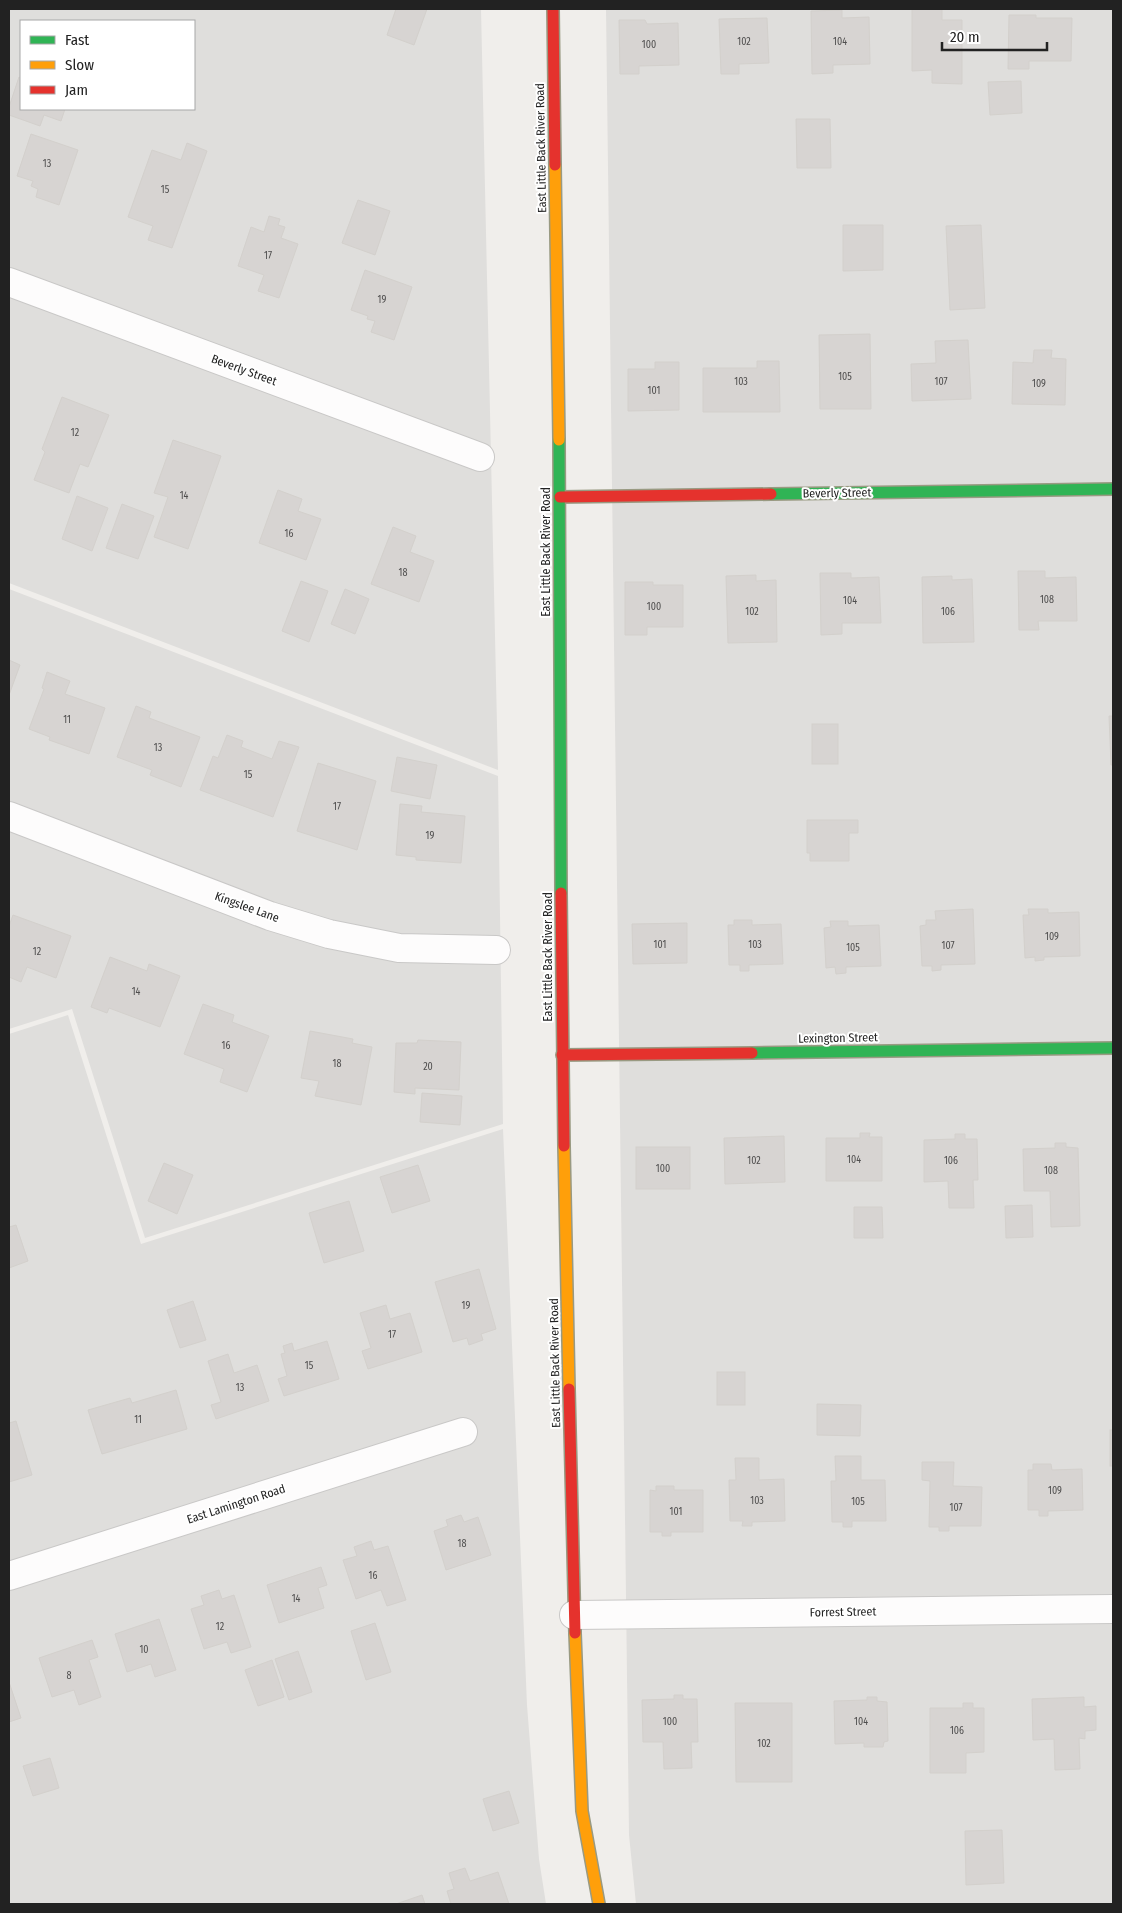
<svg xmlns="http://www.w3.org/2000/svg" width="1122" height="1913" font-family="'Fira Sans Condensed',sans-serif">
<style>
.residential{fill:#dfdedc;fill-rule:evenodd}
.building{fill:#d7d4d2;stroke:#d3d0cc}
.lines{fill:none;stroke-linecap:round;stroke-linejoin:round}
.street-casing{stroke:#c9c8c7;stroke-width:30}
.fast-casing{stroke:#999a82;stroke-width:14}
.slow-casing{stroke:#999a82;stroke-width:14}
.jam-casing{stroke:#999a82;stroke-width:14}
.street{stroke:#fdfcfc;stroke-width:28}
.fast{stroke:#30b455;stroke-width:11}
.slow{stroke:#ff9f0a;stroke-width:11}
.jam{stroke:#e5322d;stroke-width:11}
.labels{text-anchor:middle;stroke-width:4;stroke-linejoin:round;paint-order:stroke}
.number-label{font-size:10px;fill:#4f4e4e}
.street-label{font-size:12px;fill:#222;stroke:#fff}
</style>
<rect width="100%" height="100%" fill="#f0eeeb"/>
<g class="residential">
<path d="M9 9H481L498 770 9 583ZM21 21H194V109H21Z"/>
<polygon points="606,9 1113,9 1113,1904 636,1904 629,1835"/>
<polygon points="9,589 498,776 503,1124 145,1238 72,1009 9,1029"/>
<polygon points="68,1015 141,1244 503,1129 527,1705 539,1859 546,1904 9,1904 9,1034"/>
</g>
<g class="building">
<polygon points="396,9 427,9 414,45 387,35"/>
<polygon points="912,9 942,9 942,20 962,20 962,84 932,83 932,70 912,71"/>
<polygon points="842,10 842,18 869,17 870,64 833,65 833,73 812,74 811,11"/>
<polygon points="1009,15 1036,15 1036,18 1072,18 1071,61 1029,61 1029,69 1008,69"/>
<polygon points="767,18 769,63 739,64 739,74 721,74 719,19"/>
<polygon points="619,20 645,20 647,24 678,23 679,65 639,66 639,74 620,74"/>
<polygon points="19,77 21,78 21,109 65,109 61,121 44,115 40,126 9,115 9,107"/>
<polygon points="1021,81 1022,113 990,115 988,82"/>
<polygon points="796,119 830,119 831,168 797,168"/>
<polygon points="31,134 78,150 59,205 36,197 38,189 31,186 33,181 17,176"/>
<polygon points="187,143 207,151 172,248 148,240 153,226 128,217 152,150 181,160"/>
<polygon points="358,200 390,211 375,255 342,243"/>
<polygon points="269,216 280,219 278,225 285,227 281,238 298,244 279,298 258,291 264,275 238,266 251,227 264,232"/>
<polygon points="843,225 883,225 883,270 843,271"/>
<polygon points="981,225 985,308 950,310 946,226"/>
<polygon points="365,270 412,287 394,340 371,332 375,321 367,319 368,316 351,310"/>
<polygon points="870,334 871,409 820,409 819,335"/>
<polygon points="968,340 971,399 912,401 911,364 936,363 935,341"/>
<polygon points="1034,350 1052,350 1051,358 1066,359 1065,405 1012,404 1013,362 1033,363"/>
<polygon points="757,361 779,361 780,412 703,412 703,368 757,368"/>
<polygon points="655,362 679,362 679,410 628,411 628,369 655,369"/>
<polygon points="62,397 109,415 88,467 80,464 69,493 34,480 45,452 42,449"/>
<polygon points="173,440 221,456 188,549 154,537 168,497 154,493"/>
<polygon points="278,490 302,499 298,511 321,519 306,560 259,543"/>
<polygon points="77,496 108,508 92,551 62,539"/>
<polygon points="122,504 154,516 138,559 106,548"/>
<polygon points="393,527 416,536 410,552 434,561 419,602 371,584"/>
<polygon points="1018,571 1045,571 1045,578 1076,577 1077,621 1038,621 1039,630 1019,630"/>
<polygon points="820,573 851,573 851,578 879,577 881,623 842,623 842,634 821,635"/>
<polygon points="756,575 756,581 776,580 777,642 728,643 726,576"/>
<polygon points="952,576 952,580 972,579 974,642 923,643 922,577"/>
<polygon points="301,581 328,591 309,642 282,631"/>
<polygon points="625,582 653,582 653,585 683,585 683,627 647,627 647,635 625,635"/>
<polygon points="345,589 369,599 355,634 331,624"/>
<polygon points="9,660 20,665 9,695"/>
<polygon points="47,672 70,681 65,694 105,708 89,754 49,740 50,737 29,729 44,689 42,688"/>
<polygon points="136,706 151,712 149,718 200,737 181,787 150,775 152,770 117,757"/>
<polygon points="1109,716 1113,716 1113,765 1111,765"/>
<rect x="812" y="724" width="26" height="40"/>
<polygon points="227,735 243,741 241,747 272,759 279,741 299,747 273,817 200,790 213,756 218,758"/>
<polygon points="397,757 437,765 430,799 391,791"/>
<polygon points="318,763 376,781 357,850 297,831"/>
<polygon points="400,804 422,806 421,812 465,816 461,863 416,860 416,857 396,855"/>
<polygon points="807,820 858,820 858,833 849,833 849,861 810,861 810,853 807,853"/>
<polygon points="973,909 975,964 941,965 941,970 932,971 932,966 922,966 920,926 926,925 926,920 936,920 935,911"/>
<polygon points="1028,909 1048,909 1048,913 1079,912 1080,956 1044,957 1044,960 1035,961 1035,957 1025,958 1023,915 1029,915"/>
<polygon points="13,915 71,936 56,978 27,967 21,982 9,977 9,926"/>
<polygon points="734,920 752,920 752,925 781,924 783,964 749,965 749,971 740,971 740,965 729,965 728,925 734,925"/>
<polygon points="830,921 848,921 848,926 879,925 881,966 846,967 846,973 836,974 835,967 826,968 824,928 831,927"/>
<polygon points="687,923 687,963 633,964 632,924"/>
<polygon points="110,957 147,971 149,964 180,976 160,1027 109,1008 107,1013 91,1007"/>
<polygon points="203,1004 234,1015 232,1022 269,1036 247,1092 220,1082 224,1069 184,1054"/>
<polygon points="310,1031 353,1039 352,1043 372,1047 361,1105 315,1096 319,1081 301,1078"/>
<polygon points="418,1040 461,1042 459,1090 415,1088 415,1094 394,1092 396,1043 417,1043"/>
<polygon points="422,1093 462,1096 460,1125 420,1122"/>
<polygon points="860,1133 870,1133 869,1137 882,1137 882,1181 826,1181 826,1138 860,1138"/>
<polygon points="955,1134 965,1134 965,1139 977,1139 978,1180 973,1180 974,1208 949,1208 948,1181 924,1182 924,1140 955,1139"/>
<polygon points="784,1136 785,1182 725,1184 724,1138"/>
<polygon points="1055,1143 1066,1143 1066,1147 1078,1148 1080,1226 1051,1227 1050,1191 1024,1191 1023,1149 1055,1148"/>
<rect x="636" y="1147" width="54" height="42"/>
<polygon points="164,1163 193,1175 177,1214 148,1201"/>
<polygon points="418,1165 430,1201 392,1213 380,1177"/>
<polygon points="349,1201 364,1251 324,1263 309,1213"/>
<polygon points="1032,1205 1033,1237 1006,1238 1005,1206"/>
<polygon points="854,1207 882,1207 883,1238 854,1238"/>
<polygon points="16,1225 28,1261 9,1268 9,1227"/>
<polygon points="479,1269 496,1329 481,1334 483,1340 469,1345 467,1338 453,1342 435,1282"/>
<polygon points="193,1301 206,1340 180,1348 167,1310"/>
<polygon points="386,1305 390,1319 410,1313 422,1352 368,1369 362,1351 371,1348 360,1313"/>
<polygon points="327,1341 339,1379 284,1396 278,1379 287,1376 281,1354 285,1353 283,1346 292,1343 294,1351"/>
<polygon points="228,1354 234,1373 257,1365 269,1401 216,1419 211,1405 221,1402 208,1361"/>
<rect x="717" y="1372" width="28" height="33"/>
<polygon points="176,1390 187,1429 102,1454 88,1410 130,1398 132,1403"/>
<polygon points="817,1404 861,1405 860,1436 817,1435"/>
<polygon points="16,1421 32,1475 9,1482 9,1423"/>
<rect x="1110" y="1430" width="3" height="36"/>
<polygon points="835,1456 861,1456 861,1480 885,1480 886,1521 852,1521 852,1527 843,1527 843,1522 832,1522 831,1481 836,1481"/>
<polygon points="735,1458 759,1458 759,1480 784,1479 785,1521 752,1522 752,1526 742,1526 743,1521 730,1521 729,1480 736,1480"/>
<polygon points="922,1462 954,1462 953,1486 982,1487 981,1526 949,1526 949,1531 939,1531 939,1527 929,1527 930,1481 922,1480"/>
<polygon points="1033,1464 1051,1464 1052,1470 1082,1469 1083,1510 1048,1511 1048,1516 1039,1516 1039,1510 1028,1510 1028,1470 1033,1470"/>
<polygon points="656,1486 674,1486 674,1490 703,1490 703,1532 671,1532 671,1536 662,1536 662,1532 650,1532 650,1490 656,1491"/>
<polygon points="461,1515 464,1522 478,1517 491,1555 446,1570 434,1531 448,1526 446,1520"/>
<polygon points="371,1541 374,1550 388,1546 406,1600 387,1606 381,1590 356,1599 343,1560 357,1556 354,1547"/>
<polygon points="321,1567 327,1585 318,1588 324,1608 279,1623 267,1585"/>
<polygon points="219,1590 222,1599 234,1595 251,1647 231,1653 227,1642 204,1649 191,1609 204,1605 201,1596"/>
<polygon points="159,1619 176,1670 155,1677 151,1664 127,1672 115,1634"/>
<polygon points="375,1623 391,1672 366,1680 351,1631"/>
<polygon points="92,1640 98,1657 89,1660 101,1697 79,1705 74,1690 52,1697 39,1658"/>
<polygon points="298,1651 312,1692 289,1700 275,1659"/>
<polygon points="272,1660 284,1697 258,1706 245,1670"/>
<polygon points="9,1682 21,1718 9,1722"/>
<polygon points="674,1695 683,1695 683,1699 697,1699 698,1742 691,1742 692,1768 664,1769 663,1742 643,1742 642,1700 674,1699"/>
<polygon points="867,1697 877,1697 877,1701 887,1702 888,1741 884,1742 883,1747 864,1747 864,1743 835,1744 834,1701 867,1700"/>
<polygon points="1084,1697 1084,1707 1096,1706 1096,1730 1085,1731 1085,1739 1079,1738 1080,1769 1055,1770 1054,1739 1033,1740 1032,1699"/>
<polygon points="735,1703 792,1703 792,1782 736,1782"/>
<polygon points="963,1703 973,1703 973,1708 984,1708 984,1752 966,1753 966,1773 930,1773 930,1708 963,1708"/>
<polygon points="50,1758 59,1788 33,1796 23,1766"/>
<polygon points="509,1791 519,1823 493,1831 483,1799"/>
<polygon points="1002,1830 1004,1883 966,1885 965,1831"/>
<polygon points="465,1868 470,1881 498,1872 509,1904 451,1904 447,1891 454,1889 449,1873"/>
<polygon points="422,1895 425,1904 396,1904"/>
</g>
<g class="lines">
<g class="street-casing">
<g id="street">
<polyline points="9,282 480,457"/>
<polyline points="9,816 270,916 329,934 399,948 496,950"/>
<polyline points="9,1576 463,1432"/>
<polyline points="574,1615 1113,1609"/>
</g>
</g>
<g class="fast-casing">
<g id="fast">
<polyline points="559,440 561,893"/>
<polyline points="771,494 1113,489"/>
<polyline points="752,1053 1113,1048"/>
</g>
</g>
<g class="slow-casing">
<g id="slow">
<polyline points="555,165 559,440"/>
<polyline points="564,1146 569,1389"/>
<polyline points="575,1633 582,1811 599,1904"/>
</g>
</g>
<g class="jam-casing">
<g id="jam">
<polyline points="553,9 555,165"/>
<polyline points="560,497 771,494"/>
<polyline points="561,893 564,1146"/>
<polyline points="562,1055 752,1053"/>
<polyline points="569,1389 575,1633"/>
</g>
</g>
<use href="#street" class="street"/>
<use href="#fast" class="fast"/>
<use href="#slow" class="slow"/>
<use href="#jam" class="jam"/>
</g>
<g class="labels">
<g class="number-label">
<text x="744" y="45">102</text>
<text x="840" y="45">104</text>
<text x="649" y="48">100</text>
<text x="47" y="167">13</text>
<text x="165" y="193">15</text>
<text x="268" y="259">17</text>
<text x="382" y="303">19</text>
<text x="845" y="380">105</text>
<text x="741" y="385">103</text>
<text x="941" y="385">107</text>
<text x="1039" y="387">109</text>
<text x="654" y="394">101</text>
<text x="75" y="436">12</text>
<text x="184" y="499">14</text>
<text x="289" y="537">16</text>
<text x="403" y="576">18</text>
<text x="1047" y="603">108</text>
<text x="850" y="604">104</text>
<text x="654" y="610">100</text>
<text x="752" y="615">102</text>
<text x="948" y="615">106</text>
<text x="67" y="723">11</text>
<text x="158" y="751">13</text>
<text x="248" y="778">15</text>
<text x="337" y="810">17</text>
<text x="430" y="839">19</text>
<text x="1052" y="940">109</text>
<text x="660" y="948">101</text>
<text x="755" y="948">103</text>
<text x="948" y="949">107</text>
<text x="853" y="951">105</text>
<text x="37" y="955">12</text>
<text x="136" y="995">14</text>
<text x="226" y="1049">16</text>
<text x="337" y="1067">18</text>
<text x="428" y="1070">20</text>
<text x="854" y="1163">104</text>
<text x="754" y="1164">102</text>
<text x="951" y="1164">106</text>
<text x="663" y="1172">100</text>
<text x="1051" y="1174">108</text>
<text x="466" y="1309">19</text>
<text x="392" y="1338">17</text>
<text x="309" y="1369">15</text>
<text x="240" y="1391">13</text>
<text x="138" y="1423">11</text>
<text x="1055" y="1494">109</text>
<text x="757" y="1504">103</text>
<text x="858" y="1505">105</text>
<text x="956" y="1511">107</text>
<text x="676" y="1515">101</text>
<text x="462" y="1547">18</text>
<text x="373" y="1579">16</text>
<text x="296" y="1602">14</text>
<text x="220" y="1630">12</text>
<text x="144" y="1653">10</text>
<text x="69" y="1679">8</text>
<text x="670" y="1725">100</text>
<text x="861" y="1725">104</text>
<text x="957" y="1734">106</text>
<text x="764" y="1747">102</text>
</g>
<g class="street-label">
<text transform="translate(541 148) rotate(-91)" y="4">East Little Back River Road</text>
<text transform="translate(244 370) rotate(20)" y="4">Beverly Street</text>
<text transform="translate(837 493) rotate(-1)" y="4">Beverly Street</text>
<text transform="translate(546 552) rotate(-90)" y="4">East Little Back River Road</text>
<text transform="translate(247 907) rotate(20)" y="4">Kingslee Lane</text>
<text transform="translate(548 957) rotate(-90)" y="4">East Little Back River Road</text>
<text transform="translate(838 1038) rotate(-1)" y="4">Lexington Street</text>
<text transform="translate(555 1363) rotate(-91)" y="4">East Little Back River Road</text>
<text transform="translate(236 1504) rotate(-18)" y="4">East Lamington Road</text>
<text transform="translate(843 1612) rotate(-1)" y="4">Forrest Street</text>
</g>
</g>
<rect width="1122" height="1913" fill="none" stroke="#222222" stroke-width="20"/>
<rect x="20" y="20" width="175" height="90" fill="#ffffff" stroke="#a7a7a7"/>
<rect x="30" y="36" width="25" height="8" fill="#30b455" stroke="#a7a7a7"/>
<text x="65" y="45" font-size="15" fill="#222222">Fast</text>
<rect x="30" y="61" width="25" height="8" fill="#ff9f0a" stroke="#a7a7a7"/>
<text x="65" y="70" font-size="15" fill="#222222">Slow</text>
<rect x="30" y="86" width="25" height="8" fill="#e5322d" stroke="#a7a7a7"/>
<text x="65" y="95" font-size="15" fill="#222222">Jam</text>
<path d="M942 42v8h105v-8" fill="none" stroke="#222222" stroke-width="2.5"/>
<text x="950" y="42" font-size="15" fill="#222222" stroke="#ffffff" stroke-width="4" paint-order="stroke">20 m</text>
</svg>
